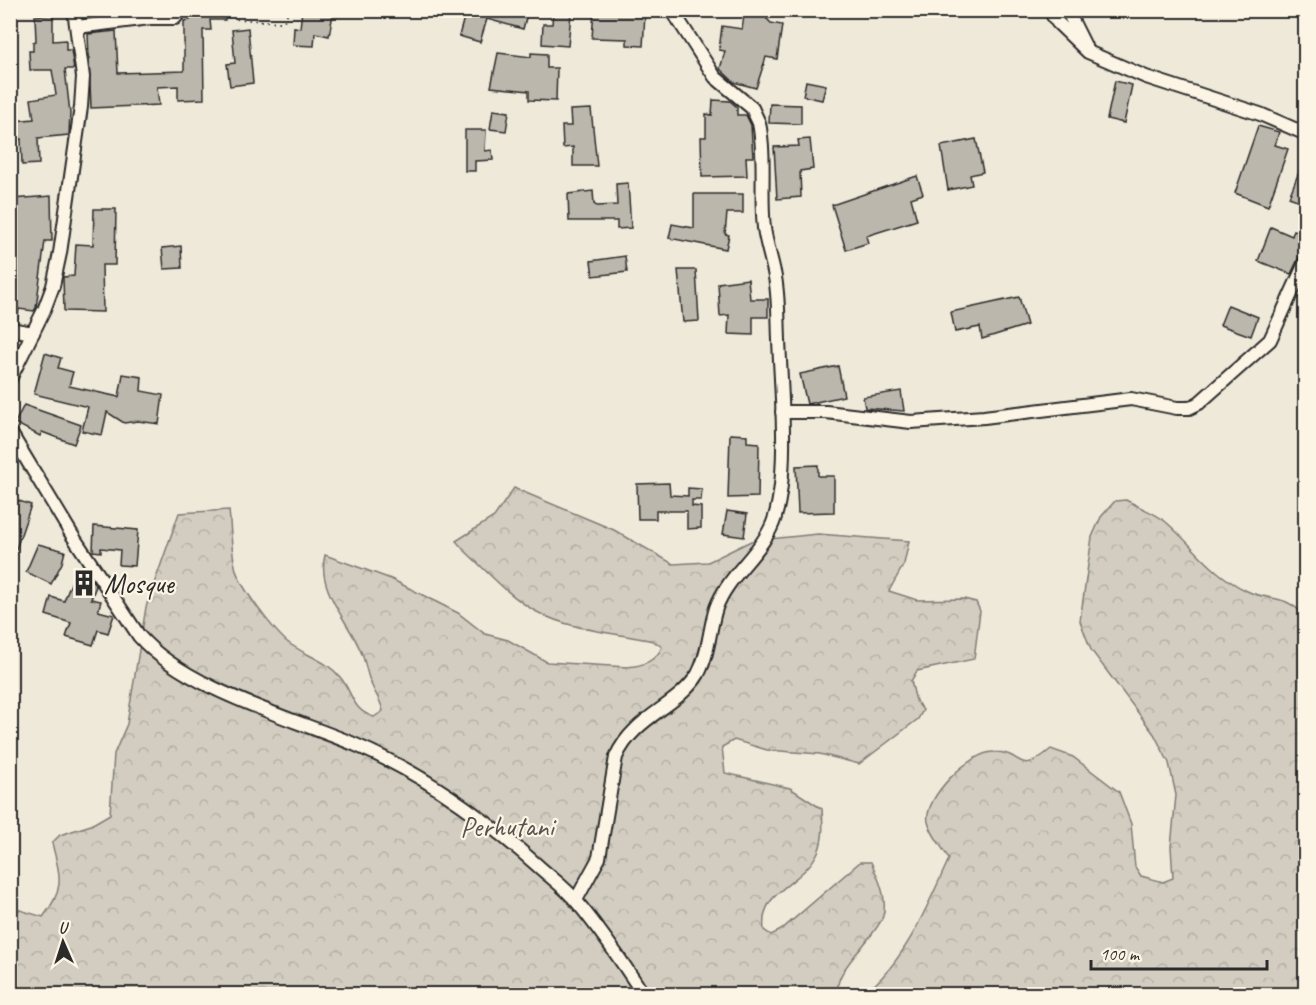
<svg xmlns="http://www.w3.org/2000/svg" width="1316" height="1005" font-family="Caveat,sans-serif">
<style>
.forest{fill:url(#forest-crowns);stroke:#7e7c76;stroke-width:1.5}
.building{fill:#bcb7ac;stroke:#2b2b2b;stroke-width:1.5}
.lines{fill:none;stroke-linecap:round;stroke-linejoin:round}
.minor-casing{stroke:#2b2b2b;stroke-width:16}
.path{stroke:#2b2b2b;stroke-width:2;stroke-dasharray:1.5 4.5;stroke-linecap:butt}
.minor{stroke:#fcf5e5;stroke-width:12}
.labels{text-anchor:middle;stroke-width:4.5;stroke-linejoin:round;paint-order:stroke}
.poi-label{font-size:28px;fill:#2b2b2b;stroke:#fcf5e5;text-anchor:start}
.park-label{font-size:28px;fill:#555450;stroke:#fcf5e5}
</style>
<defs>
<pattern id="forest-crowns" width="20" height="18" patternUnits="userSpaceOnUse" patternTransform="scale(1.5)"><rect width="20" height="18" fill="#d2cdc0"/><path d="M2 6a3 3 0 1 1 6 0M12 15a3 3 0 1 1 6 0" fill="none" stroke="#b4b0a5"/></pattern>
</defs>
<rect width="100%" height="100%" fill="#efe9da"/>
<filter id="ink" filterUnits="userSpaceOnUse"><feTurbulence type="fractalNoise" baseFrequency=".0167" numOctaves="2"/><feDisplacementMap in="SourceGraphic" scale="12" xChannelSelector="R" yChannelSelector="G"/><feConvolveMatrix kernelMatrix="1 2 1 2 8 2 1 2 1" color-interpolation-filters="sRGB"/></filter>
<g filter="url(#ink)">
<g class="forest">
<path d="M514 488 614 530 673 564 708 562 751 541 818 534 909 541 904 564 889 591 917 600 964 599 976 602 980 611 974 659 917 671 911 681 916 701 923 710 918 719 859 764 820 754 767 750 734 740 722 747 725 773 790 788 822 809C823 823 824 839 818 852 802 886 759 889 764 930L771 935 781 930 860 862H871C878 877 888 899 883 916 877 937 829 973 839 994H11L10 907 43 917C66 888 60 876 52 843L60 835 91 825 110 814 114 754 127 724 146 607 179 513 229 510C231 529 231 551 236 570 241 588 272 628 286 641 303 655 325 659 340 677 353 692 351 710 374 717L383 711C381 701 376 695 372 686 367 676 366 664 362 654 350 622 316 591 325 555L391 579 458 613 485 634 508 640 547 662 627 667C642 666 656 661 662 647L653 641C615 633 571 630 537 612 509 597 487 571 464 550L456 541 494 517Z"/>
<path d="M1126 500C1138 507 1156 513 1166 522 1196 548 1210 573 1247 591 1270 602 1282 592 1305 616V994H864C906 961 927 906 949 859 943 848 931 834 928 822 923 798 971 751 994 752 1025 752 1016 778 1051 749L1073 757 1119 792 1131 824 1135 867 1141 876 1163 882 1173 878 1171 847 1176 795 1169 763 1154 734 1091 650 1080 621 1092 537 1101 517 1115 501Z"/>
</g>
<g class="building">
<polygon points="82,10 107,10 108,15 83,18"/>
<polygon points="190,10 223,10 225,20 210,20 211,30 203,30 204,99 178,100 178,86 157,87 159,105 91,108 88,34 116,31 118,73 184,71 184,21 190,20"/>
<polygon points="302,10 333,14 329,36 315,33 314,46 293,45 294,27 300,28"/>
<polygon points="466,10 525,10 527,14 523,29 487,19 480,42 459,36"/>
<polygon points="594,10 645,15 643,46 627,45 627,39 592,38"/>
<polygon points="745,10 767,10 766,18 771,23 782,25 777,59 766,57 756,88 734,82 720,69 725,51 719,50 722,26 742,29"/>
<polygon points="553,11 571,13 568,46 542,44 543,24 552,24"/>
<polygon points="53,15 53,41 66,40 66,50 71,50 74,69 65,69 70,113 69,135 38,138 39,164 22,165 21,139 16,140 14,121 34,119 31,99 56,95 52,70 30,70 29,51 33,51 33,42 36,41 35,16"/>
<polygon points="248,28 253,83 230,86 227,64 235,63 232,30"/>
<polygon points="498,53 531,57 531,53 547,54 547,68 557,68 556,101 529,100 529,91 491,87"/>
<polygon points="806,81 826,85 822,100 803,96"/>
<polygon points="1115,81 1132,85 1124,123 1107,119"/>
<polygon points="713,100 730,101 737,107 737,115 746,115 751,125 753,157 746,157 747,176 702,177 701,137 706,137 706,114 712,115"/>
<polygon points="770,104 801,105 801,124 769,123"/>
<polygon points="591,109 597,166 573,166 573,147 563,148 562,126 571,126 570,110"/>
<polygon points="493,110 509,112 506,131 490,129"/>
<polygon points="1258,126 1279,132 1275,145 1288,149 1268,206 1235,193"/>
<polygon points="465,130 486,130 485,151 492,150 493,160 475,161 475,171 465,171"/>
<polygon points="810,139 813,169 800,171 801,197 777,199 774,147 799,146 798,140"/>
<polygon points="976,139 983,172 970,175 972,185 948,190 941,146"/>
<polygon points="1305,157 1305,203 1289,197"/>
<polygon points="917,176 923,194 911,198 917,220 866,236 868,243 846,250 832,205"/>
<polygon points="628,183 631,228 617,229 617,221 569,221 568,194 593,191 594,204 597,206 617,205 616,184"/>
<polygon points="694,194 743,194 743,213 727,213 725,234 729,235 726,249 669,238 672,224 694,228"/>
<polygon points="51,196 52,241 45,241 36,308 34,311 19,309 17,322 10,321 10,245 15,246 16,216 12,199"/>
<polygon points="94,209 116,209 115,265 102,265 103,312 64,311 63,277 74,276 76,244 93,245"/>
<polygon points="1271,227 1292,236 1294,230 1305,234 1300,255 1291,274 1258,261"/>
<polygon points="181,246 182,268 164,269 162,248"/>
<polygon points="625,256 627,272 593,276 591,261"/>
<polygon points="678,270 696,270 699,321 683,322"/>
<polygon points="748,279 750,299 768,299 768,317 753,317 753,335 728,334 729,315 720,316 718,283"/>
<polygon points="1019,297 1027,325 982,339 980,327 955,332 951,312"/>
<polygon points="1228,305 1258,317 1251,336 1220,325"/>
<polygon points="45,353 61,358 58,368 73,372 69,386 119,397 123,374 142,377 141,391 163,395 159,424 138,421 124,423 107,412 102,435 82,431 88,407 34,394"/>
<polygon points="838,366 844,396 807,404 800,374"/>
<polygon points="901,391 904,411 865,408 863,397"/>
<polygon points="24,405 81,425 74,444 42,432 40,436 15,423"/>
<polygon points="730,434 747,435 747,442 759,443 758,497 728,498"/>
<polygon points="818,465 818,476 834,476 834,512 798,513 796,466"/>
<polygon points="669,483 670,495 688,496 688,488 702,489 701,500 692,500 692,506 701,507 701,528 687,529 687,511 656,511 656,519 638,519 637,484"/>
<polygon points="10,498 31,505 12,561 10,561"/>
<polygon points="727,511 747,514 744,537 723,534"/>
<polygon points="94,526 138,530 135,566 119,565 120,550 101,548 101,552 93,551"/>
<polygon points="38,544 65,551 62,563 51,584 26,572"/>
<polygon points="76,571 89,576 96,586 91,599 101,601 98,611 114,615 108,633 98,630 93,645 66,637 71,623 46,615 51,597 64,601"/>
</g>
<g class="lines">
<g class="minor-casing">
<g id="minor">
<polyline points="1049,10 1058,23 1088,52 1146,77 1260,114 1306,134"/>
<polyline points="1067,10 1085,46"/>
<polyline points="77,27 150,18 175,18 181,10"/>
<polyline points="10,329 33,333"/>
<polyline points="10,379 44,310 53,286 60,253 81,107 83,77 74,10"/>
<polyline points="782,412 826,412 911,422 984,417 1131,399 1177,408 1189,408 1199,403 1270,340 1306,261"/>
<path d="M10 432 72 535 139 636C185 689 292 718 356 745 424 774 482 816 537 865 550 877 566 888 577 902 601 931 623 963 643 994"/>
<path d="M576 900 599 858 616 757C634 716 678 707 698 674 709 654 709 630 716 608 728 574 765 551 775 517 789 470 781 390 779 340 778 318 779 294 774 272 771 257 766 243 764 228 760 193 766 158 759 123L752 108 715 77 672 10"/>
</g>
</g>
<polyline class="path" points="229,10 236,19 280,22 284,21 289,10"/>
<use href="#minor" class="minor"/>
</g>
</g>
<defs>
<g id="building-bare" transform="scale(2.07)"><path d="M-4-6H4V6H1V3H-1V6H-4ZM-2.5-4.3h1.7v1.8h-1.7ZM.8-4.3h1.7v1.8H.8ZM-2.5-1h1.7V.8h-1.7ZM.8-1h1.7V.8H.8Z" fill="#2b2b2b" stroke="#fcf5e5" stroke-width="2.5" paint-order="stroke"/></g>
</defs>
<g fill-rule="evenodd">
<use href="#building-bare" x="84" y="583"/>
</g>
<g class="labels">
<g class="poi-label">
<text x="104" y="593">Mosque</text>
</g>
<g class="park-label">
<text x="507" y="836">Perhutani</text>
</g>
</g>
<rect width="1316" height="1005" fill="none" stroke="#fcf5e5" stroke-width="36"/>
<rect x="18" y="18" width="1280" height="969" fill="none" stroke="#2b2b2b" stroke-width="2" filter="url(#ink)"/>
<g transform="translate(63 942) rotate(357)" stroke="#fcf5e5" stroke-width="4.5" paint-order="stroke">
<path d="M0-4.5L10 22L0 15L-10 22Z" fill="#2b2b2b"/>
<text y="-9" font-size="16" font-weight="bold" text-anchor="middle" fill="#2b2b2b">U</text>
</g>
<path d="M1091 960v9h176v-9" fill="none" stroke="#2b2b2b" stroke-width="3"/>
<text x="1100" y="960" font-size="18" fill="#2b2b2b" stroke="#fcf5e5" stroke-width="4.5" paint-order="stroke">100 m</text>
</svg>
